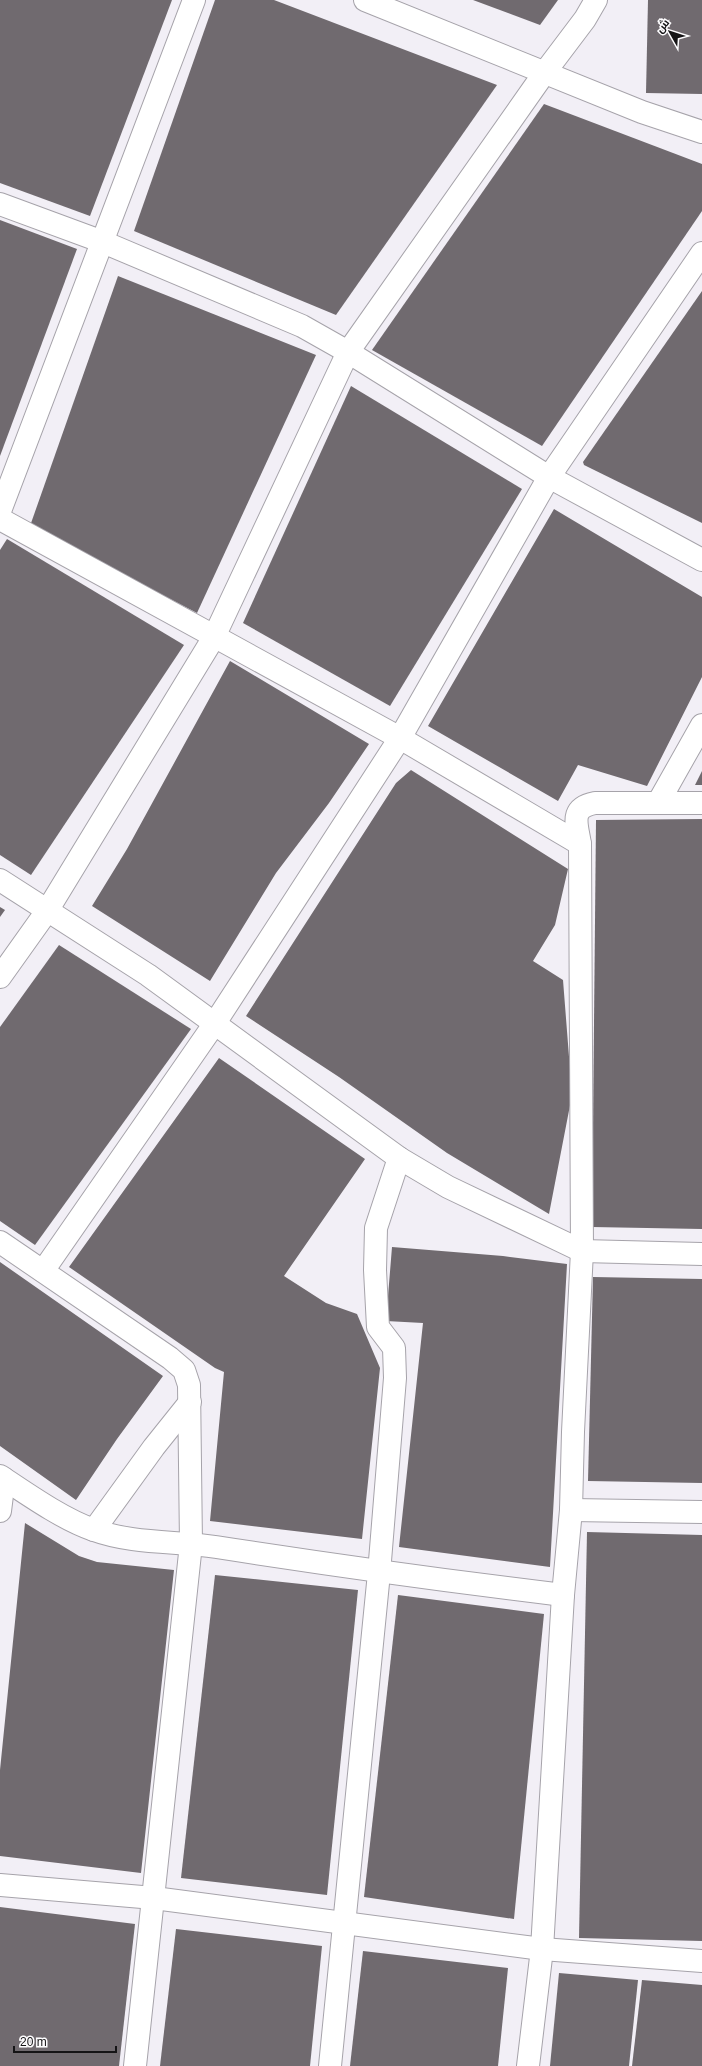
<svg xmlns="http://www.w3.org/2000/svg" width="702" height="2066" font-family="Arial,Cairo,sans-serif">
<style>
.building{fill:#706a6f}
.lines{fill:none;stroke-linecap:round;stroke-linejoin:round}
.minor-casing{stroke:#a6a3aa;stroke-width:24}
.minor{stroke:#fff;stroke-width:22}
</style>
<rect width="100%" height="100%" fill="#f2eff6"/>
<g class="building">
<polygon points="0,0 172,0 90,216 0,183"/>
<polygon points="215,0 274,0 497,85 336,315 134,231"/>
<polygon points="473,0 558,0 540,25"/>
<polygon points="648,0 702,0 702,94 646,93"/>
<polygon points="544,104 702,164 702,211 542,446 372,350"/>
<polygon points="0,220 77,249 0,456"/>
<polygon points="118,276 316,355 197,613 30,526"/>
<polygon points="702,291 702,523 584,465 583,462"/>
<polygon points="351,386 522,489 390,706 243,623"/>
<polygon points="554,509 702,597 702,677 647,786 578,765 558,801 428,726"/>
<polygon points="7,539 184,645 31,875 0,855 0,550"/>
<polygon points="230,661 369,744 329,803 276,873 210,981 92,906 127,849"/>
<polygon points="411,770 568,869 555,925 533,961 563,980 572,1095 549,1214 447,1153 339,1077 246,1016 396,783"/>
<polygon points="702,771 702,785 695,785"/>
<polygon points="702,819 702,1229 592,1227 596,820"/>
<polygon points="0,907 5,910 0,917"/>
<polygon points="59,945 191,1029 35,1245 0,1221 0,1027"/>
<polygon points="219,1058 365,1159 284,1276 326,1303 357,1314 380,1368 362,1539 210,1521 224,1372 215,1368 69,1267"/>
<polygon points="392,1247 503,1256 567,1264 550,1567 399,1547 423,1323 386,1321"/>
<polygon points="0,1262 163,1376 117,1439 76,1500 0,1446"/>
<polygon points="593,1277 702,1279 702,1483 588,1481"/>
<polygon points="25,1523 79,1556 97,1562 174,1570 141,1873 0,1856 0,1770"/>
<polygon points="587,1532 702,1535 702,1941 579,1938"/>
<polygon points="215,1575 358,1590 327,1895 181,1878"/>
<polygon points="398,1595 544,1614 514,1919 364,1897"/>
<polygon points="0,1907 135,1924 119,2066 0,2066"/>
<polygon points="176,1929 322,1946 310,2066 160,2066"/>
<polygon points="363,1951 508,1968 498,2066 350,2066"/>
<polygon points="559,1973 638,1980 629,2066 550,2066"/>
<polygon points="642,1980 702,1985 702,2066 632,2066"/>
</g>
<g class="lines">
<g class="minor-casing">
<g id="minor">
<polyline points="365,0 642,112 702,132"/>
<polyline points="0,204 103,242 302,326 348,352 549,477 702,560"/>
<polyline points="0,511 194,0"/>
<path d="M0 519 400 738 580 844C577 824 569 808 595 803H702"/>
<polyline points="658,803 702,725"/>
<polyline points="0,880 148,975 399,1158 448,1187 582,1251 702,1254"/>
<polyline points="0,977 47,911 214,637 348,352 545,72 585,19 596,0"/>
<polyline points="0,1242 170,1358 184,1370 189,1385 191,1544 135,2066"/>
<polyline points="43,1271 215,1023 400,738 549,477 702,253"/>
<path d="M0 1476C27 1494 64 1520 94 1530 132 1544 177 1541 216 1547 332 1565 447 1581 563 1595"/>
<polyline points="571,1510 702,1512"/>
<polyline points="0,1511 4,1479"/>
<polyline points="94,1530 154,1447 190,1402"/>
<polyline points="0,1885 154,1898 542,1949 702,1961"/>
<polyline points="330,2066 379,1573 395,1378 394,1348 378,1327 375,1270 376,1228 399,1158"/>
<polyline points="528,2066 542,1949 563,1595 571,1510 573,1432 582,1251 580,844"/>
</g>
</g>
<use href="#minor" class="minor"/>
</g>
<g transform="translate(670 32) rotate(309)" stroke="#fefdff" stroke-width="3" paint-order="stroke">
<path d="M0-3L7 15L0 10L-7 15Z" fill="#151416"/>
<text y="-6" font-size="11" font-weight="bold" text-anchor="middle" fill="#151416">ش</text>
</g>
<path d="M14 2046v6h102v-6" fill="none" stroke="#151416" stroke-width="2"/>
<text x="20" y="2046" font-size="12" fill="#151416" stroke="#fefdff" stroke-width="3" paint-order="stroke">20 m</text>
</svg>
